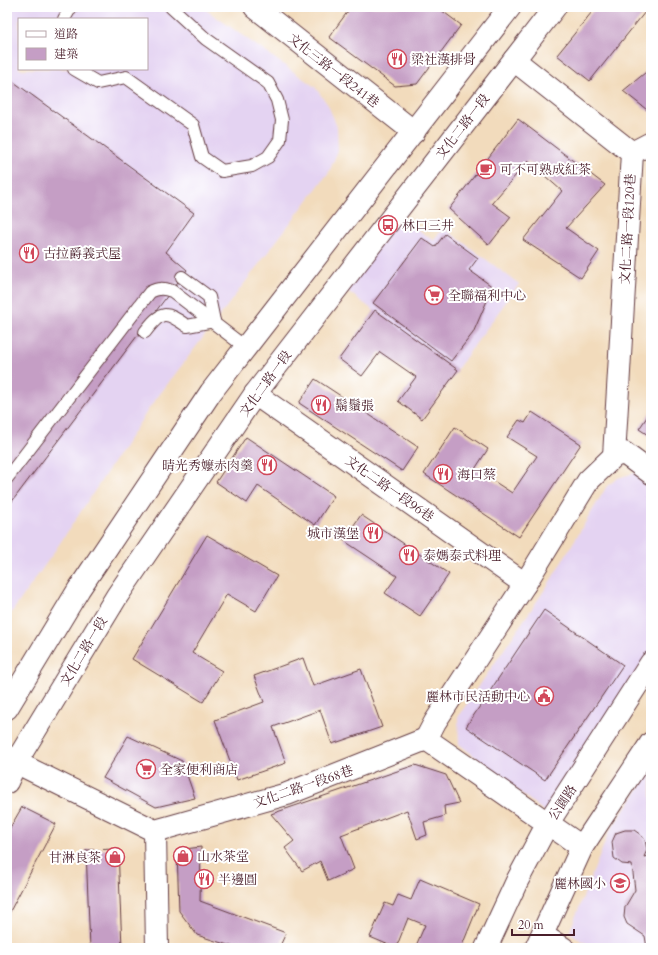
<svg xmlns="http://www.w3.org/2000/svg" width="658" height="955" font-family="Cardo,'Noto Serif TC',serif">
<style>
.built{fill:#e4d3f2;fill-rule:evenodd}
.building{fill:#c59ec5}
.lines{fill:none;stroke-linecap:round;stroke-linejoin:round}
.service-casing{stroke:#633b41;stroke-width:14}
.minor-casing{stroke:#633b41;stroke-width:24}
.tertiary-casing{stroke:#633b41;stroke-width:24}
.service{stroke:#fff;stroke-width:12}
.minor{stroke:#fff;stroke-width:22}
.tertiary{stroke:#fff;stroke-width:22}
.labels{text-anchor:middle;stroke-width:4;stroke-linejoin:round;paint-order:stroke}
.poi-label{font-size:13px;fill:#4a1f2b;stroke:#fff;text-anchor:start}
.street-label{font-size:13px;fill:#4a1f2b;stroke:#fff}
</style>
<rect width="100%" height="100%" fill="#fff"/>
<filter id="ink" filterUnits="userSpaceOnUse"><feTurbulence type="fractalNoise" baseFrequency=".025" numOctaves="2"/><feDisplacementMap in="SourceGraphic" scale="8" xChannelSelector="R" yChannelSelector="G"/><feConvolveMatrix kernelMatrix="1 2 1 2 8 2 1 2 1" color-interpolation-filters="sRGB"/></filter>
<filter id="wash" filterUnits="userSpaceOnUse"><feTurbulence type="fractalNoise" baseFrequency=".012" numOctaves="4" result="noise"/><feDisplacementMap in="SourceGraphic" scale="16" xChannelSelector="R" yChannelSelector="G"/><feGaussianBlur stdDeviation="0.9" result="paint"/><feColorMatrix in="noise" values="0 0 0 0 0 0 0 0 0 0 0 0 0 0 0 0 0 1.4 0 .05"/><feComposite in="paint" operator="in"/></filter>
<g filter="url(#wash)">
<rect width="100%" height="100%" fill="#f2dbbc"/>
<g class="built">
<path d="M7 7H202L315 87 328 105 337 127 338 150 329 172 150 407 52 555 7 619ZM19 19H147V69H19Z"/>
<polygon points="395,214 433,240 444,228 519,284 455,372 341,286"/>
<polygon points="634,473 651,482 651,651 546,813 459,744 458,717 548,585 607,486 618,478"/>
<polygon points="651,772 651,948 594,948 569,933 609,832"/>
</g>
<g id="blocks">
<g class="building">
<polygon points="351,7 437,7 461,25 417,84 395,86 329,37"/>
<polygon points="596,7 649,7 590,81 557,55"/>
<polygon points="651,68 651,113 623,91"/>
<polygon points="7,77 194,213 166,252 187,270 7,508"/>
<polygon points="518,119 605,185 566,228 599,251 581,278 523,240 562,191 528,161 492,203 511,217 489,245 449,209"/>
<polygon points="445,234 478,258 469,270 493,287 473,333 451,361 373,303 422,238 435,247"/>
<polygon points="375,310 458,370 422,419 398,401 416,377 380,352 362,376 339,359"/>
<polygon points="650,325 651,325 651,344 649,344"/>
<polygon points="315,379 418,447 402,471 299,403"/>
<polygon points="651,411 651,437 639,429"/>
<polygon points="532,412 581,444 519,537 424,474 455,427 488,449 475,469 512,493 537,456 507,437 519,420 525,423"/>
<polygon points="246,437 334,496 315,525 258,486 247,503 216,482"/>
<polygon points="361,515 449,574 420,616 385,593 397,576 343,540"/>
<polygon points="207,535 277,576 256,611 227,594 192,653 222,671 203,702 132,659"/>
<polygon points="544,610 623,665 545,780 466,727"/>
<polygon points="303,658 313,686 361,669 382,727 332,744 320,710 273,727 286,763 237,780 215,720 264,702 254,676"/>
<polygon points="128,736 182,761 195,798 156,807 103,778"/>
<polygon points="415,765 446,775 459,803 444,806 445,816 424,822 427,835 417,839 407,810 341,835 354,869 328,881 320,861 302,871 285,848 294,841 271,814"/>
<polygon points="22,807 56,824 7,917 7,833"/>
<polygon points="625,830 634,830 641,835 645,840 647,850 644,857 651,856 651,948 647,948 645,936 627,924 624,917 625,907 635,890 632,865 622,864 614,858 612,842 616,833"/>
<polygon points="201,847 200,901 286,933 279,948 237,948 197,935 179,911 177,850"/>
<polygon points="118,849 122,948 90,948 86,850"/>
<polygon points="420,879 479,904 461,948 415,948 425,925 408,918 396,948 370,937 385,903 393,906 398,895 411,900"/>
</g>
</g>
</g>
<g filter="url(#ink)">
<use href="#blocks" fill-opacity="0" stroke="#633b41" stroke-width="1"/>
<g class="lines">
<g class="service-casing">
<g id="service">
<polyline points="64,19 71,7"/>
<polyline points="74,69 98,83 126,77 193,125 202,157 222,171 252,166 268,157 280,140 282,120 277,100 268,83 206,39 171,7"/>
<polyline points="182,277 209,297 214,321"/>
<path d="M145 332C162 310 165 311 187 326L214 321"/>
<path d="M7 478 150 292C158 288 163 288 172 291L245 347"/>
</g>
</g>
<g class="minor-casing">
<g id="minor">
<polyline points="255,7 414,132"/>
<polyline points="514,60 632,153 614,456"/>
<polyline points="632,153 651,143"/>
<polyline points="255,394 525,584"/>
<polyline points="7,758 155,831 287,794 426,739"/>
<polyline points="155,831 157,948"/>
<polyline points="582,847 426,739 435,722 525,584 588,481 614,456 624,453 651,473"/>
<polyline points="542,935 563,948"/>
<polyline points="486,948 517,881 548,823 651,663"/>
<polyline points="536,948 582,847 651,743"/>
</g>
</g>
<g class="tertiary-casing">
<g id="tertiary">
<polyline points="7,708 79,589 211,392 510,7"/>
<polyline points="7,782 16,762 117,596 255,394 555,7"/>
</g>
</g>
<use href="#service" class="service"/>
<use href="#minor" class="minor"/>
<use href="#tertiary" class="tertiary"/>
</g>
</g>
<defs>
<g id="restaurant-ring" transform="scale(1)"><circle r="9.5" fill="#fff" stroke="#d1495b" stroke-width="1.5"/><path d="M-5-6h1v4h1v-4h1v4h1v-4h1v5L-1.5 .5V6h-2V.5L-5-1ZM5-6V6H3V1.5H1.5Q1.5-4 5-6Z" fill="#d1495b"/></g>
<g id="cafe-ring" transform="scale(1)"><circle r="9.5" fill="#fff" stroke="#d1495b" stroke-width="1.5"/><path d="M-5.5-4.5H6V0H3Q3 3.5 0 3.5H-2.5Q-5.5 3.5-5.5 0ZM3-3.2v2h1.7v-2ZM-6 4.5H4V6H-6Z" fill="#d1495b"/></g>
<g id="bus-ring" transform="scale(1)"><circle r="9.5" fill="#fff" stroke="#d1495b" stroke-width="1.5"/><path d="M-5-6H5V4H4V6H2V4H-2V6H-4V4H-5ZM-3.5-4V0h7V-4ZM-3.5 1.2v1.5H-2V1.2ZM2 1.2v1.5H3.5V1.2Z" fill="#d1495b"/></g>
<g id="supermarket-ring" transform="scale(1)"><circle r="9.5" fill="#fff" stroke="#d1495b" stroke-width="1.5"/><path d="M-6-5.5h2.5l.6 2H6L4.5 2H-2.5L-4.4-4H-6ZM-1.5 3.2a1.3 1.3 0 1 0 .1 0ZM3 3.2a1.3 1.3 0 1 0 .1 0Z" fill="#d1495b"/></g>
<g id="civic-ring" transform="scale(1)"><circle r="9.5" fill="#fff" stroke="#d1495b" stroke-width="1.5"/><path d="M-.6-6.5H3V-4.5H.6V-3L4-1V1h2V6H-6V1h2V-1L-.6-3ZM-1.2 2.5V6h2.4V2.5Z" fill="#d1495b"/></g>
<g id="shop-ring" transform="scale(1)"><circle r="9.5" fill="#fff" stroke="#d1495b" stroke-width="1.5"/><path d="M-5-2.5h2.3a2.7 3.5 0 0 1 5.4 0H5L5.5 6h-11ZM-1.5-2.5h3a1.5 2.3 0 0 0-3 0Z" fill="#d1495b"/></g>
<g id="school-ring" transform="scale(1)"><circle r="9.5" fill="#fff" stroke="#d1495b" stroke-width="1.5"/><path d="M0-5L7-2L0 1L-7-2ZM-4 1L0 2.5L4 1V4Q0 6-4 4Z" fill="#d1495b"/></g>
</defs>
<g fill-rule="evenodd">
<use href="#restaurant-ring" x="397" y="59"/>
<use href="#cafe-ring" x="486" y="169"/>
<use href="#bus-ring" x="388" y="225"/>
<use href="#restaurant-ring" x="29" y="253"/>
<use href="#supermarket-ring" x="434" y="295"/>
<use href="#restaurant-ring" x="321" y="405"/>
<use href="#restaurant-ring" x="267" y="465"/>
<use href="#restaurant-ring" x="443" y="474"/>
<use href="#restaurant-ring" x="373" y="533"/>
<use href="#restaurant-ring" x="409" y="555"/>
<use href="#civic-ring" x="544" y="696"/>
<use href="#supermarket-ring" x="146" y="769"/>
<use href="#shop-ring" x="183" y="856"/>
<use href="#shop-ring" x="115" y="857"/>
<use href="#restaurant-ring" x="204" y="879"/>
<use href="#school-ring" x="620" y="883"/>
</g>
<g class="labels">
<g class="poi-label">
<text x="411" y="64">梁社漢排骨</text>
<text x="500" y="174">可不可熟成紅茶</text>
<text x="402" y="230">林口三井</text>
<text x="43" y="258">古拉爵義式屋</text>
<text x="448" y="300">全聯福利中心</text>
<text x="335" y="410">鬍鬚張</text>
<text x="253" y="470" text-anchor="end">晴光秀嬤赤肉羹</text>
<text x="457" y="479">海口蔡</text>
<text x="359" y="538" text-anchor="end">城市漢堡</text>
<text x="423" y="560">泰媽泰式料理</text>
<text x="530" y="701" text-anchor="end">麗林市民活動中心</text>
<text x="160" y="774">全家便利商店</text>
<text x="197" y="861">山水茶堂</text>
<text x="101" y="862" text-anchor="end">甘淋良茶</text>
<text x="218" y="884">半邊圓</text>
<text x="606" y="888" text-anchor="end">麗林國小</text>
</g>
<g class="street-label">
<text transform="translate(334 70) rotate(38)" y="5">文化三路一段241巷</text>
<text transform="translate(462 126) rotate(-52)" y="5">文化二路一段</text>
<text transform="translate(627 229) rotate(-87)" y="5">文化二路一段120巷</text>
<text transform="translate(265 383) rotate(-54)" y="5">文化二路一段</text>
<text transform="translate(390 488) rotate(35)" y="5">文化二路一段96巷</text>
<text transform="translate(83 651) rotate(-59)" y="5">文化二路一段</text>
<text transform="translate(303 786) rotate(-19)" y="5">文化二路一段68巷</text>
<text transform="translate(562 802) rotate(-56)" y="5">公園路</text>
</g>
</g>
<rect width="658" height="955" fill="none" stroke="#fff" stroke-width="24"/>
<rect x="18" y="18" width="130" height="52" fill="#ffffff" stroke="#b7a5aa"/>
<rect x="26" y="31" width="20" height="6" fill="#ffffff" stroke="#b7a5aa"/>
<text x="54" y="38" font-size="12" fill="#4a1f2b">道路</text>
<rect x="26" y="48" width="20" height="12" fill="#c59ec5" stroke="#b7a5aa"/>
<text x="54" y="58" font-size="12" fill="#4a1f2b">建築</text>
<path d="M512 929v6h62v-6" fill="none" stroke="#4a1f2b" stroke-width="2"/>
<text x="518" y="929" font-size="12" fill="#4a1f2b" stroke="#ffffff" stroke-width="3" paint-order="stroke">20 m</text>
</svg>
